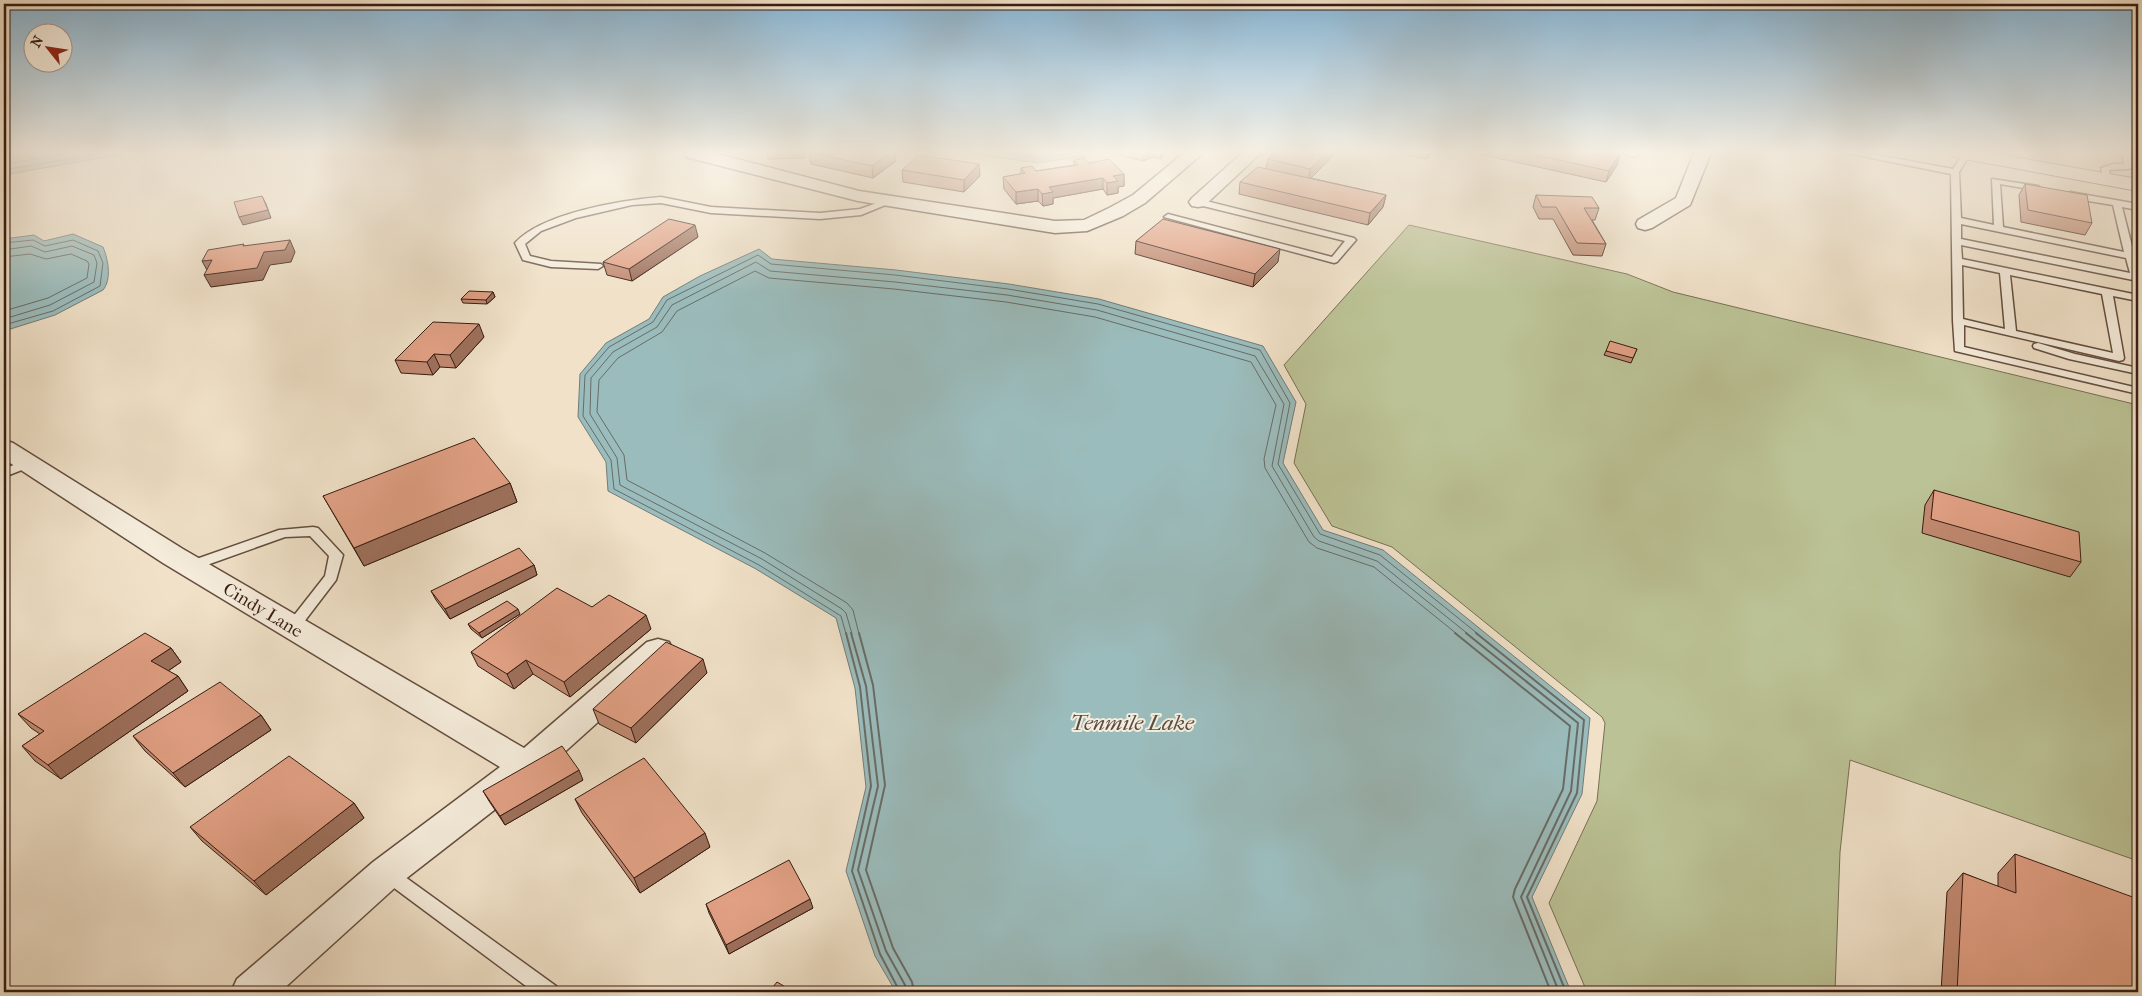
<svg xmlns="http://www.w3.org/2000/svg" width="2142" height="996" font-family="'IM FELL French Canon',serif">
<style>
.green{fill:#bbc295;stroke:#786f53}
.water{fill:#9bbcbc;stroke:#737c78}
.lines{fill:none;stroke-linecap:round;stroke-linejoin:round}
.shore-far1{stroke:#686c66;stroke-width:1}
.shore{stroke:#686c66;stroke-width:2}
.service-casing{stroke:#644d3f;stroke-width:3}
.minor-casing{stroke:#644d3f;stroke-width:3}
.tertiary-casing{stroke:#644d3f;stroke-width:2}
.service{fill:#f5ecdb;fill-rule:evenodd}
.minor{fill:#f5ecdb;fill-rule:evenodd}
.tertiary{fill:#f5ecdb;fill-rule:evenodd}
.wall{fill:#c28a72;stroke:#361c11}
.shaded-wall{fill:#9e705c;stroke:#361c11}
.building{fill:#e1a084;stroke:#361c11}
.labels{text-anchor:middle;stroke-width:4;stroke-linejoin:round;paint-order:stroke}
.street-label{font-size:18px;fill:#361c11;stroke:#f5ecdb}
.near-water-label{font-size:22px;font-style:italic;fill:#544c44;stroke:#f5ecdb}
</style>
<rect width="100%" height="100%" fill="#f0e1c8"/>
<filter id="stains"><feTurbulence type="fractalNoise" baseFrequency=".004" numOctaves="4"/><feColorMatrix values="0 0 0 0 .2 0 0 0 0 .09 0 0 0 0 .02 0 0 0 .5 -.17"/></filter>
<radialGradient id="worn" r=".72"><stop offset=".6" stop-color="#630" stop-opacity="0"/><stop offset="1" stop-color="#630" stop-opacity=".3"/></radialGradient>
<polygon class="green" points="1409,225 1627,274 1673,292 2138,405 2138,861 1850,760 1840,852 1835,992 1587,992 1549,903 1597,801 1605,723 1602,717 1392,547 1332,526 1294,463 1306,404 1284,365"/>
<g class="water">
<polygon points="4,153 129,153 4,175"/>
<polygon points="964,153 1082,153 1085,156 1037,163"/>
<path d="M73 234 103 247C108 259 112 279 103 290L55 315 4 331V239L34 235 44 241Z"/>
<polygon points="759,249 772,259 896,270 1009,284 1099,299 1263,346 1296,402 1283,463 1323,530 1383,550 1590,718 1582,794 1532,897 1571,992 896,992 875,956 846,871 866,787 855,688 836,618 756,569 608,491 606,462 578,417 580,374 606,343 649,319 663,297 700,276"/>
</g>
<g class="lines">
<g class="shore-far1">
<polyline points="1001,153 1037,158 1071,153"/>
<polyline points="4,164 71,153"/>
<polyline points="4,170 104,153"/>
<polyline points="4,243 33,240 45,246 73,240 98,251 103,263 100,286 53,311 4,325"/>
<polyline points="4,250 31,246 45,252 72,246 94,255 97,263 94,282 50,305 4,319"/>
<polyline points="4,257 30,254 46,259 71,254 87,261 89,264 87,278 48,298 4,311"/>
<polyline points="846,634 841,616 759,565 614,489 611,460 583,416 585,375 609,347 653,322 667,300 758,255 771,264 895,275 1008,289 1098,304 1260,350 1290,403 1278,464 1320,534 1380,555 1478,634"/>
<polyline points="852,634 846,613 842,609 762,559 620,485 617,458 590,414 591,378 613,352 657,327 672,305 756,262 770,271 895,282 1007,295 1097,310 1255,356 1284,404 1272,466 1314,537 1319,541 1377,561 1468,634"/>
<polyline points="859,634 853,610 847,603 765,553 627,480 624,455 597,412 599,380 618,358 662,332 677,311 755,271 769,278 894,289 1006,302 1095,317 1251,362 1276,405 1264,459 1265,468 1309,542 1317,548 1374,567 1457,634"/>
</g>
<g class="shore">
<polyline points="846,633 860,687 871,786 852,871 880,954 900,992"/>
<polyline points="851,633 866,686 878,786 858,870 886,951 905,985 906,992"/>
<polyline points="859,633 873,685 885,785 866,870 893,948 912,982 914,992"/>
<polyline points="1455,633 1570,726 1563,789 1515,889 1513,897 1551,992"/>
<polyline points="1466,633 1578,723 1571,791 1521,897 1559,992"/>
<polyline points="1476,633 1584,720 1577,793 1527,897 1566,992"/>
</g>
<g class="service-casing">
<g id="service">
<polygon points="1623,153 1638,153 1639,155 1635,157"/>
<path d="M1847 153H1866L1953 169 1963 153H1971L1959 172 1961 218 1994 225 1992 179 2038 186 2042 189 2041 191 2000 184 2003 227 2124 252 2113 205 2070 198 2066 195 2070 192 2138 204V210L2122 207 2134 254H2138V260H2136L2138 269V281L1961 245 1962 259 2138 295V301L2113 296 2124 358 2123 360 2119 361 1964 325V347L2138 388V394L1955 351 1953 321 1951 174ZM1961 224 2126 258 2130 273 1961 239ZM1962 265 2000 273 2005 329 1963 319ZM2010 275 2102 294 2113 353 2016 331Z"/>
<polygon points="2122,153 2130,153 2133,167 2129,169 2109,170 2111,179 2104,181 2101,168 2114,164 2124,164"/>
<path d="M661 197 711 207 820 213 860 209 891 198 895 201 861 215 820 219 711 213 661 203 632 205 576 218 541 231 525 244 530 256 551 261 601 264 603 266 598 269 551 267 523 260 515 243C542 213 622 200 661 197Z"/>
<polygon points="1198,199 1354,238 1356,240 1337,262 1334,263 1164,217 1168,214 1332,257 1345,241 1195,204 1195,200"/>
<polygon points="2038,343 2075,354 2138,368 2138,374 2069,359 2034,348 2033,346 2034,344"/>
<polygon points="28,459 32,460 34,463 32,466 4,477 4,469"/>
<polygon points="313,527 318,528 343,555 336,580 297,631 292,632 287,631 285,627 325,576 329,556 310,536 285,537 190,571 185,569 183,566 185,563 279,530"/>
<polygon points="388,866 394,869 556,986 558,992 534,992 382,879 379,874 382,869"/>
</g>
</g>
<g class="minor-casing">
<g id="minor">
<polygon points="684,153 714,153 859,191 1055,221 1084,220 1109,208 1133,195 1184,153 1203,153 1145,203 1123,216 1087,231 1055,233 858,201 686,157"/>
<polygon points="1242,153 1261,153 1204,206 1198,207 1192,206 1189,202 1192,198"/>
<polygon points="1694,153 1711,153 1690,205 1652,228 1645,230 1638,228 1636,224 1638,220 1676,198"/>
<polygon points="4,440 13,443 183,549 524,748 647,642 658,639 669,642 673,650 669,658 538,776 399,884 280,992 231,992 237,979 373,862 500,767 163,563 4,459"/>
</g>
</g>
<g class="tertiary-casing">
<polygon id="tertiary" points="1950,153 1991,153 2138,179 2138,191 1959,158 1953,157"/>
</g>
<use href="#service" class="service"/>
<use href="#minor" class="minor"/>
<use href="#tertiary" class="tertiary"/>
</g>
<g class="wall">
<polygon points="767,153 805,153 804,158 768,159"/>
<polygon points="809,153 895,153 896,161 873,178 811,164"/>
<polygon points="1112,153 1164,153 1164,156 1161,159 1153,157 1143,161"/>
<polygon points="1274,153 1336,153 1311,178 1386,195 1383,207 1368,225 1239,194 1240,182 1266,168 1268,159"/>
<polygon points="1400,153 1432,153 1427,159"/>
<polygon points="1474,153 1620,153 1617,165 1606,182"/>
<polygon points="1074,160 1089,163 1124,174 1124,186 1118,187 1118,193 1107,195 1103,189 1053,198 1053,204 1043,206 1038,201 1016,204 1004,189 1003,177 1021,174 1021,168 1036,171 1074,165"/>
<polygon points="902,170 980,176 964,192 903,182"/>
<polygon points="2025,184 2092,223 2085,235 2021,222 2019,195"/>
<polygon points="1536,195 1599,208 1595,220 1592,220 1606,244 1602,256 1573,255 1553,219 1539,219 1533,207"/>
<polygon points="2138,204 2138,234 2133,213"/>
<polygon points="698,237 632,281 607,275 603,262"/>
<polygon points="1136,241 1278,262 1253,287 1135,254"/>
<polygon points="493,292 495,297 487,304 463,303 461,299"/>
<polygon points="484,337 456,368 440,367 433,375 401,373 395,360"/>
<polygon points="1637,349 1631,363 1604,355 1606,351"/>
<polygon points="510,483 517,502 364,566 323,496"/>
<polygon points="1934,490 2081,562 2070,577 1922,533 1925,505"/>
<polygon points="534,565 537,575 450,619 436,600 431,591"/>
<polygon points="592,607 651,629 570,697 533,674 514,689 478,666 471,652"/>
<polygon points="520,614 482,638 471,629 468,624"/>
<polygon points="171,648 181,662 168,671 178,676 188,691 61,779 35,761 22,746 40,734 31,728 18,714"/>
<polygon points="707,673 636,743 599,724 593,709"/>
<polygon points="261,715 271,730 185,787 145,751 133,736"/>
<polygon points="583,780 505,825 489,801 483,791"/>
<polygon points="575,799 710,847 640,893 582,813"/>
<polygon points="354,803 364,818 266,895 202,841 190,827"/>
<polygon points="2015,854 2138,992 1941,992 1947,892 1963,873 1998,887 1998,873"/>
<polygon points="706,904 813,908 729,954 709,913"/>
</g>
<g class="shaded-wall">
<polygon points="889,153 895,153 896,161 873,178 872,166"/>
<polygon points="1143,153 1154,153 1153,157 1143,161"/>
<polygon points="1161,153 1164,153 1164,156 1161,159"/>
<polygon points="1326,153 1336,153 1308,181 1310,169"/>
<polygon points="1428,153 1432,153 1427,159"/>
<polygon points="1620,153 1617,165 1606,182 1609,171"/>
<polygon points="979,164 980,176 964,192 964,180"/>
<polygon points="1124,174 1124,186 1118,187 1118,193 1107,195 1107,183 1113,176"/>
<polygon points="1103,178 1103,189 1053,198 1053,204 1043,206 1042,194 1049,187"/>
<polygon points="1038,189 1038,201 1016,204 1016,192"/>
<polygon points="1386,195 1383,207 1368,225 1370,213"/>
<polygon points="262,196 266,204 271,218 243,225 239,217"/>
<polygon points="695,225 698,237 632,281 629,269"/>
<polygon points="290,240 295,252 291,262 270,265 263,280 211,287 204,275"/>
<polygon points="1280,249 1278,262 1253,287 1255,274"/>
<polygon points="212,260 209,274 202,261"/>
<polygon points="493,292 495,297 487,304 486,300"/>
<polygon points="479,324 484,337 456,368 450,355"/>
<polygon points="434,354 440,367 433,375 427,362"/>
<polygon points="510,483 517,502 364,566 354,548"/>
<polygon points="534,565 537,575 450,619 445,609"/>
<polygon points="518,609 520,614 482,638 479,633"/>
<polygon points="646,615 651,629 570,697 564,682"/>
<polygon points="171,648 181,662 162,675 151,661"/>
<polygon points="703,659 707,673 636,743 631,728"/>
<polygon points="526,660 533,674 514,689 507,674"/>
<polygon points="178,676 188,691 61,779 48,765"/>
<polygon points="261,715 271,730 185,787 173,773"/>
<polygon points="579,770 583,780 505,825 500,816"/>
<polygon points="354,803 364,818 266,895 254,881"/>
<polygon points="705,833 710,847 640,893 634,878"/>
<polygon points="810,899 813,908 729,954 726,945"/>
</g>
<g class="building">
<polygon points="812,153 889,153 872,166"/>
<polygon points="1274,153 1326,153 1310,169 1268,159"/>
<polygon points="1527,153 1620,153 1609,171"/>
<polygon points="919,155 979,164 964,180 902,170"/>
<polygon points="1084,158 1089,163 1109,159 1124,174 1113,176 1118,181 1107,183 1103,178 1049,187 1053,192 1042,194 1038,189 1016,192 1003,177 1025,173 1021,168 1032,166 1036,171 1078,165 1074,160"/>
<polygon points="1258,167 1386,195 1370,213 1240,182"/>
<polygon points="2025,184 2087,195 2092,223 2028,210"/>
<polygon points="1536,195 1592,197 1599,208 1584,208 1606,244 1577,243 1556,207 1542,207"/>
<polygon points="262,196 268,210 239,217 234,202"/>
<polygon points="669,219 695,225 629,269 603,262"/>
<polygon points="1163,219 1280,249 1255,274 1136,241"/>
<polygon points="290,240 285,250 264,252 257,268 204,275 212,260 202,261 208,250 244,244 243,246"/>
<polygon points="469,291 493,292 486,300 461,299"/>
<polygon points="433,322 479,324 450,355 434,354 427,362 395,360"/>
<polygon points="1610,341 1637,349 1633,358 1606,351"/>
<polygon points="474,438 510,483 354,548 323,496"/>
<polygon points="1934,490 2079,532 2081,562 1931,519"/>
<polygon points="519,548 534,565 445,609 431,591"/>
<polygon points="557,588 592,607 609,595 646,615 564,682 526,660 507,674 471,652"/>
<polygon points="507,601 518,609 479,633 468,624"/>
<polygon points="145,633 171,648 151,661 178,676 48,765 22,746 44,731 18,714"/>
<polygon points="666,642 703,659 631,728 593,709"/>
<polygon points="220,682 261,715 173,773 133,736"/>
<polygon points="562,746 579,770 500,816 483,791"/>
<polygon points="289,756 354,803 254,881 190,827"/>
<polygon points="644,758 705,833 634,878 575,799"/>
<polygon points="2015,854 2138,899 2138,992 1957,992 1963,873 2016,893"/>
<polygon points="789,860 810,899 726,945 706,904"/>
<polygon points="777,982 794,992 769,992"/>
</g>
<linearGradient id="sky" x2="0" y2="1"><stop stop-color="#89b7d6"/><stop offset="0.52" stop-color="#f8f2e6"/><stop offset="1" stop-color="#f8f2e6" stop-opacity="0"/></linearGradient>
<rect width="2142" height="293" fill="url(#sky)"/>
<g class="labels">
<g class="street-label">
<text transform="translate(263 610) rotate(31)" y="6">Cindy Lane</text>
</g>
<g class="near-water-label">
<text x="1132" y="730">Tenmile Lake</text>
</g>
</g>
<rect width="2142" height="996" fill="none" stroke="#f0e1c8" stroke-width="20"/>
<rect x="5" y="5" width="2132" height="986" fill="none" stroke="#361c11" stroke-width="2.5"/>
<rect x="10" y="10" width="2122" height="976" fill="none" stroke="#361c11"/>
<g transform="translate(48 48) rotate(300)"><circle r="24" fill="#f5ecdb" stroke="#a9998a"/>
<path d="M0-4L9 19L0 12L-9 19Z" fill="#8f2418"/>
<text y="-8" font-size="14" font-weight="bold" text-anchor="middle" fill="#361c11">N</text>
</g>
<rect width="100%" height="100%" filter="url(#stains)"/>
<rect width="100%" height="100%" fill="url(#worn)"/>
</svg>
